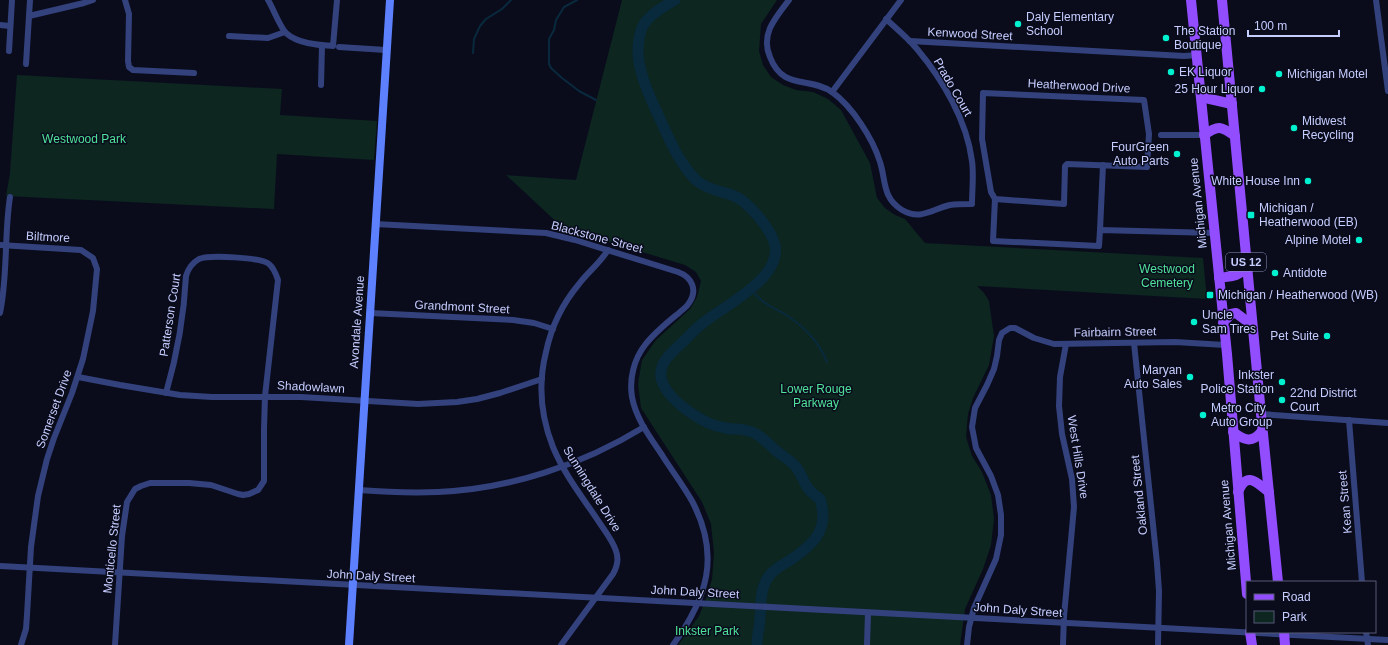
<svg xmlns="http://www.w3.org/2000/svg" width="1388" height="645" font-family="Helvetica,sans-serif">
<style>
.green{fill:#0d2620}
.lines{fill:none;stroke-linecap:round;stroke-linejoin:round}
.stream{stroke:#09293d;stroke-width:2}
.river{stroke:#09293d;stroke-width:11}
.street{stroke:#33427d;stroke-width:6}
.secondary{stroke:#5d80ff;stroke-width:8}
.primary{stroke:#924dff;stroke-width:10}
.poi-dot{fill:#00f1cf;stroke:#0a0c1c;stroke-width:1.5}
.labels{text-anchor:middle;stroke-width:3;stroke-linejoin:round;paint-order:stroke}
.shield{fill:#0a0c1c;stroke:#8e93bb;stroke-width:1}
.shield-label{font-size:11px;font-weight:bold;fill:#c6cdff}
.poi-label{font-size:12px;fill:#c6cdff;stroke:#0a0c1c;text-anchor:start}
.street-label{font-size:12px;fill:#c6cdff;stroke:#0a0c1c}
.park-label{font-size:12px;fill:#4fe29a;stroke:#0a0c1c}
</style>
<rect width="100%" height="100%" fill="#0a0c1c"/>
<g class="green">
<polygon points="622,0 777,0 761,24 759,51 763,65 771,77 783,85 796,90 813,92 828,99 841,110 870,163 877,198 885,208 895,215 905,219 925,243 1203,258 1207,299 977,286 984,293 989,301 994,336 989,365 973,398 968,414 966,437 972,456 982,472 991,495 994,519 991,545 983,569 965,609 960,645 678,645 699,616 707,596 712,579 714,553 711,524 702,502 641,408 638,384 642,360 656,340 690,309 697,297 701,281 696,272 685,265 563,228 506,175 576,180"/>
<polygon points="17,75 282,89 280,115 377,121 374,160 277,154 274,209 6,196 10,173"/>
</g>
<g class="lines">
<g class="stream">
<polyline points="577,0 564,7 556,20 554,30 549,39 549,64 551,68 562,78 579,91 596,100"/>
<polyline points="473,53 474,39 480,26 486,19 502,9 511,0"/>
<path d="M751 289C763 306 773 306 789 317 805 327 820 344 827 362"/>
</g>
<path class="river" d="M675 0C665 6 651 13 644 24 638 34 637 51 639 62 641 78 648 92 654 106 666 131 676 160 696 180 706 189 720 191 732 195 748 201 766 224 773 239 789 275 725 305 703 323 696 328 691 334 685 340 673 351 654 365 663 384 672 403 704 425 725 428 735 430 747 428 756 434 763 438 769 444 775 450 782 456 791 460 797 468 807 484 803 487 820 499 830 530 813 545 789 561 782 565 774 569 769 576 758 591 762 609 759 627 758 633 757 639 757 645"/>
<g class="street">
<polyline points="30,0 29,16 84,3 93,0"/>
<polyline points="125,0 129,14 128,61 129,67 133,70 194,73"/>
<path d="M268 0C273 8 280 27 286 33 298 44 319 45 333 46L337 0"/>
<path d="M789 0C776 17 760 34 770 57 783 91 809 76 832 92 852 106 873 139 880 162 886 180 882 198 902 210 921 221 932 209 950 205 957 204 964 204 972 204 972 190 974 175 972 161 967 121 943 80 917 49 908 38 897 29 886 19"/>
<polyline points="1376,0 1388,91"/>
<polyline points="0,25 10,26"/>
<polyline points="229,36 268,38 285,32"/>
<polyline points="910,41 1184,56 1198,55"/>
<polyline points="339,47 386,50"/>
<polyline points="9,51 12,0"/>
<polyline points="26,64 29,16"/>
<polyline points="321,85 322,45"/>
<polyline points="832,92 901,0"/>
<polygon points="983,93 1144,100 1149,134 1147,167 1067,164 1065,166 1064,204 995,199 991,192 982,139"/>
<polyline points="1161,135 1204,135"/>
<polyline points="995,199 993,241 1099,246 1100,230 1214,233"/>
<path d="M375 224 546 233 575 240 678 272C692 277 698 290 689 303 687 307 683 309 680 312 668 322 655 332 645 345 634 359 629 379 632 397 636 419 650 437 662 455 672 471 683 485 692 501 721 556 707 598 673 645"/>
<polyline points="1100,230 1103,165"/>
<polyline points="0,245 81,250 93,258 97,269 93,311 83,359 72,393 54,438 47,459 38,496 31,547 27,615 26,629 21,645"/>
<path d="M0 313C8 275 4 235 10 197"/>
<polyline points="370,313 513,320 534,323 553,329"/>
<polyline points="1134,343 1157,563 1159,591 1158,645"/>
<polyline points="78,377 120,385 180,395 212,397 301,397 418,404 457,402 477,399 500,393 542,379"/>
<polyline points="1261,414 1388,423"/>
<polyline points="1349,420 1362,582"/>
<path d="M359 490C385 492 411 493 438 492 510 489 582 465 644 427"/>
<polyline points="0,566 1388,640"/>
<polyline points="1366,632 1368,645"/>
<path d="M115 645 122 536 127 502 135 489 141 486 150 483H189L211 485 238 494 243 495 249 494 258 490 264 481V429L265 396 278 280C276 274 274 268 269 264 260 257 209 255 199 259 192 263 188 269 186 276 184 316 177 355 166 393"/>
<path d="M561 645 613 574C617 567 619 559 616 551 613 541 605 531 599 522 583 498 564 474 553 447 541 417 538 384 546 352 551 328 563 303 579 284 588 272 600 263 608 250"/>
<polyline points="867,645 868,613"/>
<polyline points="967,645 969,627 974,608 996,559 1001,535 1001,515 998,495 991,476 976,448 972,427 975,408 987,385 994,369 997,356 999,340 1002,333 1010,328 1015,328 1034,338 1054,344 1175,342 1225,345"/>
<polyline points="1063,645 1064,616 1074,507 1072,479 1062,434 1059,406 1060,377 1066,344"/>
</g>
<polyline class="secondary" points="349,645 390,0"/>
<g class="primary">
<polyline points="1191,0 1227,354 1247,594"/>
<polyline points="1222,0 1261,414 1278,582"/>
<polyline points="1201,97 1232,104"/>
<path d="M1204 135C1218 125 1221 126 1235 136"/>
<path d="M1219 278C1231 276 1238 277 1247 267"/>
<polyline points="1223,323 1231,314 1236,313 1252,325"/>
<path d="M1233 432C1244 440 1252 444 1262 431"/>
<path d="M1238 492C1247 470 1257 483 1269 492"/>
<polyline points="1250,632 1252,645"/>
<polyline points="1284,632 1285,645"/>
</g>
</g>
<g class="poi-dot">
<circle cx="1018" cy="24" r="4"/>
<circle cx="1166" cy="38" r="4"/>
<circle cx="1171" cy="72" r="4"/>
<circle cx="1279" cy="74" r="4"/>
<circle cx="1262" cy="89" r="4"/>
<circle cx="1294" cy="128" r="4"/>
<circle cx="1177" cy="154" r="4"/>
<circle cx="1308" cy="181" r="4"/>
<rect x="1247" y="211" width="8" height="8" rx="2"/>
<circle cx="1359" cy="240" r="4"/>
<circle cx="1275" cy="273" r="4"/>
<rect x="1206" y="291" width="8" height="8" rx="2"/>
<circle cx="1194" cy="322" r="4"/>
<circle cx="1327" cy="336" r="4"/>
<circle cx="1190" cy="377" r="4"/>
<circle cx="1282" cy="382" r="4"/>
<circle cx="1282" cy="400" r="4"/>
<circle cx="1203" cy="415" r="4"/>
</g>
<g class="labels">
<rect class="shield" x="1226" y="253" width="40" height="18" rx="3"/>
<g class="shield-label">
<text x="1246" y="266">US 12</text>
</g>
<g class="poi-label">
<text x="1026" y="21">Daly Elementary<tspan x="1026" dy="14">School</tspan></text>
<text x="1174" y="35">The Station<tspan x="1174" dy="14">Boutique</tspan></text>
<text x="1179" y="76">EK Liquor</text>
<text x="1287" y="78">Michigan Motel</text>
<text x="1254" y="93" text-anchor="end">25 Hour Liquor</text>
<text x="1302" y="125">Midwest<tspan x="1302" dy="14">Recycling</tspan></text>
<text x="1169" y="151" text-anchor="end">FourGreen<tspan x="1169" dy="14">Auto Parts</tspan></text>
<text x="1300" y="185" text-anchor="end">White House Inn</text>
<text x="1259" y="212">Michigan /<tspan x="1259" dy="14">Heatherwood (EB)</tspan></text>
<text x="1351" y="244" text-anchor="end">Alpine Motel</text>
<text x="1283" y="277">Antidote</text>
<text x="1218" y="299">Michigan / Heatherwood (WB)</text>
<text x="1202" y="319">Uncle<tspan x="1202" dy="14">Sam Tires</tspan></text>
<text x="1319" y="340" text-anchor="end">Pet Suite</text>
<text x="1182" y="374" text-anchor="end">Maryan<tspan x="1182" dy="14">Auto Sales</tspan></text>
<text x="1274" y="379" text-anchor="end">Inkster<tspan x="1274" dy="14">Police Station</tspan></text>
<text x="1290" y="397">22nd District<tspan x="1290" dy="14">Court</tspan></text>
<text x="1211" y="412">Metro City<tspan x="1211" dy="14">Auto Group</tspan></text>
</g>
<g class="street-label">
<text transform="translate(970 34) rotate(3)" y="4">Kenwood Street</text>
<text transform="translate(1079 86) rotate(3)" y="4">Heatherwood Drive</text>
<text transform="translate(953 87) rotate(60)" y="4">Prado Court</text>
<text transform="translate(1198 203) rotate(-96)" y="4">Michigan Avenue</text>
<text transform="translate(48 237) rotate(3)" y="4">Biltmore</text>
<text transform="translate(597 237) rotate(15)" y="4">Blackstone Street</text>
<text transform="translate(462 307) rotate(3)" y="4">Grandmont Street</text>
<text transform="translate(170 315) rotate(-81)" y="4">Patterson Court</text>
<text transform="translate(357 322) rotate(-86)" y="4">Avondale Avenue</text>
<text transform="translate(1115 332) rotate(-1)" y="4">Fairbairn Street</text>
<text transform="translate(311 387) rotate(3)" y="4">Shadowlawn</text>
<text transform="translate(54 409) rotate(-70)" y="4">Somerset Drive</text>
<text transform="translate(1078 457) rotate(81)" y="4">West Hills Drive</text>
<text transform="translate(592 489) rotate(58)" y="4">Sunningdale Drive</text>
<text transform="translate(1139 495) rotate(-96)" y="4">Oakland Street</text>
<text transform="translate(1345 502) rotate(-95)" y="4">Kean Street</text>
<text transform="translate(1228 525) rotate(-95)" y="4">Michigan Avenue</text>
<text transform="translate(112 549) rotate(-84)" y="4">Monticello Street</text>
<text transform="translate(371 576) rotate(3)" y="4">John Daly Street</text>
<text transform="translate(695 592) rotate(3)" y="4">John Daly Street</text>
<text transform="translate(1018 610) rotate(4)" y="4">John Daly Street</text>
</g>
<g class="park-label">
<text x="84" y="143">Westwood Park</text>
<text x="1167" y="273">Westwood<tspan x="1167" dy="14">Cemetery</tspan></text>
<text x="816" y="393">Lower Rouge<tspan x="816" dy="14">Parkway</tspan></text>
<text x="707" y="635">Inkster Park</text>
</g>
</g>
<rect x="1246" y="581" width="130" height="52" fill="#0a0c1c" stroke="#555977"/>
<rect x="1254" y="594" width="20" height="6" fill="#924dff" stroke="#555977"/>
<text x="1282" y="601" font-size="12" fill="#c6cdff">Road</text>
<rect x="1254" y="611" width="20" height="12" fill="#0d2620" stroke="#555977"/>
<text x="1282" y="621" font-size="12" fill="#c6cdff">Park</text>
<path d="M1248 30v6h91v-6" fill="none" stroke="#c6cdff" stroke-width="2"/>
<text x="1254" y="30" font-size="12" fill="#c6cdff" stroke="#0a0c1c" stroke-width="3" paint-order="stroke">100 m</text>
</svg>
